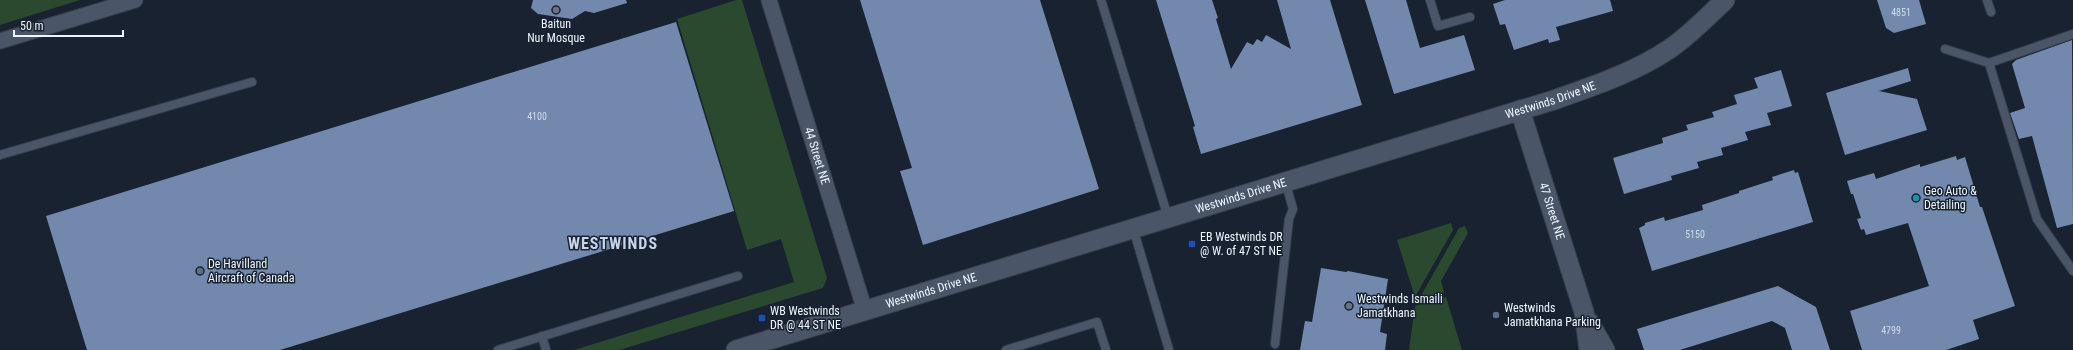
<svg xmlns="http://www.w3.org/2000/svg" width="2073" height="350" font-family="'Roboto Condensed',sans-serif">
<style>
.green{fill:#2b492f}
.building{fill:#7289ad}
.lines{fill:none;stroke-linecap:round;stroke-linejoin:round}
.service-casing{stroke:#383e4a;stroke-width:10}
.minor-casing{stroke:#383e4a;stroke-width:17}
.tertiary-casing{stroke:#383e4a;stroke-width:21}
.service{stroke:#4a5567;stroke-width:8}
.minor{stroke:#4a5567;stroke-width:15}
.tertiary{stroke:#4a5567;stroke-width:19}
.worship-dot{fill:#6b7280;stroke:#182231;stroke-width:1.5}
.culture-dot{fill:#0f9aa8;stroke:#182231;stroke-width:1.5}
.transit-dot{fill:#1a4fb4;stroke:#182231;stroke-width:1.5}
.service-dot{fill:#5c6f8a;stroke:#182231;stroke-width:1.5}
.labels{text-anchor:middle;stroke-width:3;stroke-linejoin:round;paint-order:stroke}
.number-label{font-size:10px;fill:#d0dae9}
.poi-label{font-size:12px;fill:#eff5fd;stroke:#182231;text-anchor:start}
.street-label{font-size:12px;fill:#eff5fd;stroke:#182231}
.district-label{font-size:16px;font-weight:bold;letter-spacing:1px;fill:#c8d5ea;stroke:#182231}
</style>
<rect width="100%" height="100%" fill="#182231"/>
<g class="green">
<polygon points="0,0 80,0 0,25"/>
<polygon points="736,0 742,0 827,278 823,288 619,350 574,350 794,282 781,239 747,250 677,19"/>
<polygon points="1451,223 1453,230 1415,297 1397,240"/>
<polygon points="1465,226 1468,233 1441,281 1444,292 1418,301 1459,228"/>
<polygon points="1446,297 1462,350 1409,350 1415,306"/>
</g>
<g class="building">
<polygon points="533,0 626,0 627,3 594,13 585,11 572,19 538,14 531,8"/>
<polygon points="860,0 1040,0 1099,189 923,245 900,171 912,168"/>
<polygon points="1156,0 1212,0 1218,18 1216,19 1231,69 1247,42 1253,45 1257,39 1262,42 1266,35 1291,49 1277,0 1330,0 1362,105 1201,154 1193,127 1195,126"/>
<polygon points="1365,0 1406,0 1420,48 1464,35 1475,70 1394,94"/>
<polygon points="1505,0 1610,0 1613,11 1556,27 1560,40 1549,43 1548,39 1514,50 1505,24 1500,25 1493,4"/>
<polygon points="1877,0 1919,0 1926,24 1894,33 1886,28"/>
<polygon points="676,22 734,211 280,350 87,350 46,216"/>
<polygon points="2072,40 2073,224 2057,228 2032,136 2019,139 2010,113 2025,108 2012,64 2016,60"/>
<polygon points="1908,68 1911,81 1879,91 1917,99 1927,130 1845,155 1826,93"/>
<polygon points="1781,70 1792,106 1767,113 1771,125 1745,132 1748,140 1721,148 1723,155 1697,162 1699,168 1671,176 1672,180 1624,194 1613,158 1663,143 1662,138 1688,130 1686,125 1714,117 1712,112 1737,104 1734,95 1758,88 1754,78"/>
<polygon points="1956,156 1957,160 1965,157 1980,207 1982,207 2015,306 1973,320 1979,339 1946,350 1862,350 1850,311 1929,286 1908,223 1866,235 1864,229 1861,230 1857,219 1861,218 1853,194 1851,194 1847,181 1874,173 1876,179 1920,164 1920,167"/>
<polygon points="1794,170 1795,173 1798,172 1813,222 1652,271 1639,228 1645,225 1645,223 1664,217 1665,221 1703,210 1702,205 1739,193 1739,191 1773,180 1772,177"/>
<polygon points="1321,268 1346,272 1348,271 1388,279 1380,332 1387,334 1385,350 1300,350 1305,321 1312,322"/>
<polygon points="1778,286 1816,307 1830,350 1792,350 1785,328 1772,321 1680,350 1644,350 1637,329"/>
</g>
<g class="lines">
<g class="service-casing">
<g id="service">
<polyline points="1101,0 1168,217"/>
<polyline points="1430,0 1438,26 1470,17"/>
<polyline points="1987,0 1991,12"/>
<polyline points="2073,34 1989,63 2037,219 2073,271"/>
<polyline points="1945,49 1989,63"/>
<polyline points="0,155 252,82"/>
<polyline points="1133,228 1169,350"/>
<polyline points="542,336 546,350"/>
<polyline points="1275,344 1289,219 1293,209 1285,181"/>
<polyline points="498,350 738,276"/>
<polyline points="1006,350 1097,322 1106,350"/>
</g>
</g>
<g class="minor-casing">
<g id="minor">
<path id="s1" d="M769 0 865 311"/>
<polyline points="0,41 135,0"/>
</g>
</g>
<g class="tertiary-casing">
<g id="tertiary">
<path id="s2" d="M1520 110 1584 312 1589 350"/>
<polyline points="1589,322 1605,350"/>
<path id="s3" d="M736 350 1554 100C1593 86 1633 73 1668 50 1689 36 1707 17 1725 0"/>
</g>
</g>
<use href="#service" class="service"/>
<use href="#minor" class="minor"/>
<use href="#tertiary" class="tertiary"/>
</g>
<g class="worship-dot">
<circle cx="556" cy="10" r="4"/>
<circle cx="1349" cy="306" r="4"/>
</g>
<circle class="culture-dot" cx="1916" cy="198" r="4"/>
<g class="transit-dot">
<rect x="1188" y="240" width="8" height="8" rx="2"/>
<rect x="758" y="314" width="8" height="8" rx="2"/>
</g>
<g class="service-dot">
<circle cx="200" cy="271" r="4"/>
<circle cx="1496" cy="315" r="4"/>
</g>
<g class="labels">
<g class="number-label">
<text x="1901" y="16">4851</text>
<text x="537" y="120">4100</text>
<text x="1695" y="238">5150</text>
<text x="1891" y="334">4799</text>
</g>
<g class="poi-label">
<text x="556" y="28" text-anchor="middle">Baitun<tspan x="556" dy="14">Nur Mosque</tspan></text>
<text x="1924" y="195">Geo Auto &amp;<tspan x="1924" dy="14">Detailing</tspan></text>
<text x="1200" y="241">EB Westwinds DR<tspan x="1200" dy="14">@ W. of 47 ST NE</tspan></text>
<text x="208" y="268">De Havilland<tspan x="208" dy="14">Aircraft of Canada</tspan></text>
<text x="1357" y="303">Westwinds Ismaili<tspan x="1357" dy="14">Jamatkhana</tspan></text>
<text x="1504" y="312">Westwinds<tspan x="1504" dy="14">Jamatkhana Parking</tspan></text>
<text x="770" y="315">WB Westwinds<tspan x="770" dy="14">DR @ 44 ST NE</tspan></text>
</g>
<g class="street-label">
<text dy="4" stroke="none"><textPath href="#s3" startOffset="852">Westwinds Drive NE</textPath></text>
<text dy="4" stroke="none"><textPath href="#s1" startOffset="163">44 Street NE</textPath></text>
<text dy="4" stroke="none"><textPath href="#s3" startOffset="528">Westwinds Drive NE</textPath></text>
<text dy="4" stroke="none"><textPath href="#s2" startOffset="106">47 Street NE</textPath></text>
<text dy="4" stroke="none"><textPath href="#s3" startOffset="204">Westwinds Drive NE</textPath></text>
</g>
<g class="district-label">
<text x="613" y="249">WESTWINDS</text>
</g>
</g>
<path d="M14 30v6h109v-6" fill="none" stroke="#eff5fd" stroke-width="2"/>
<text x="20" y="30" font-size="12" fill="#eff5fd" stroke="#182231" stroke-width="3" paint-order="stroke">50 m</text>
</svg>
